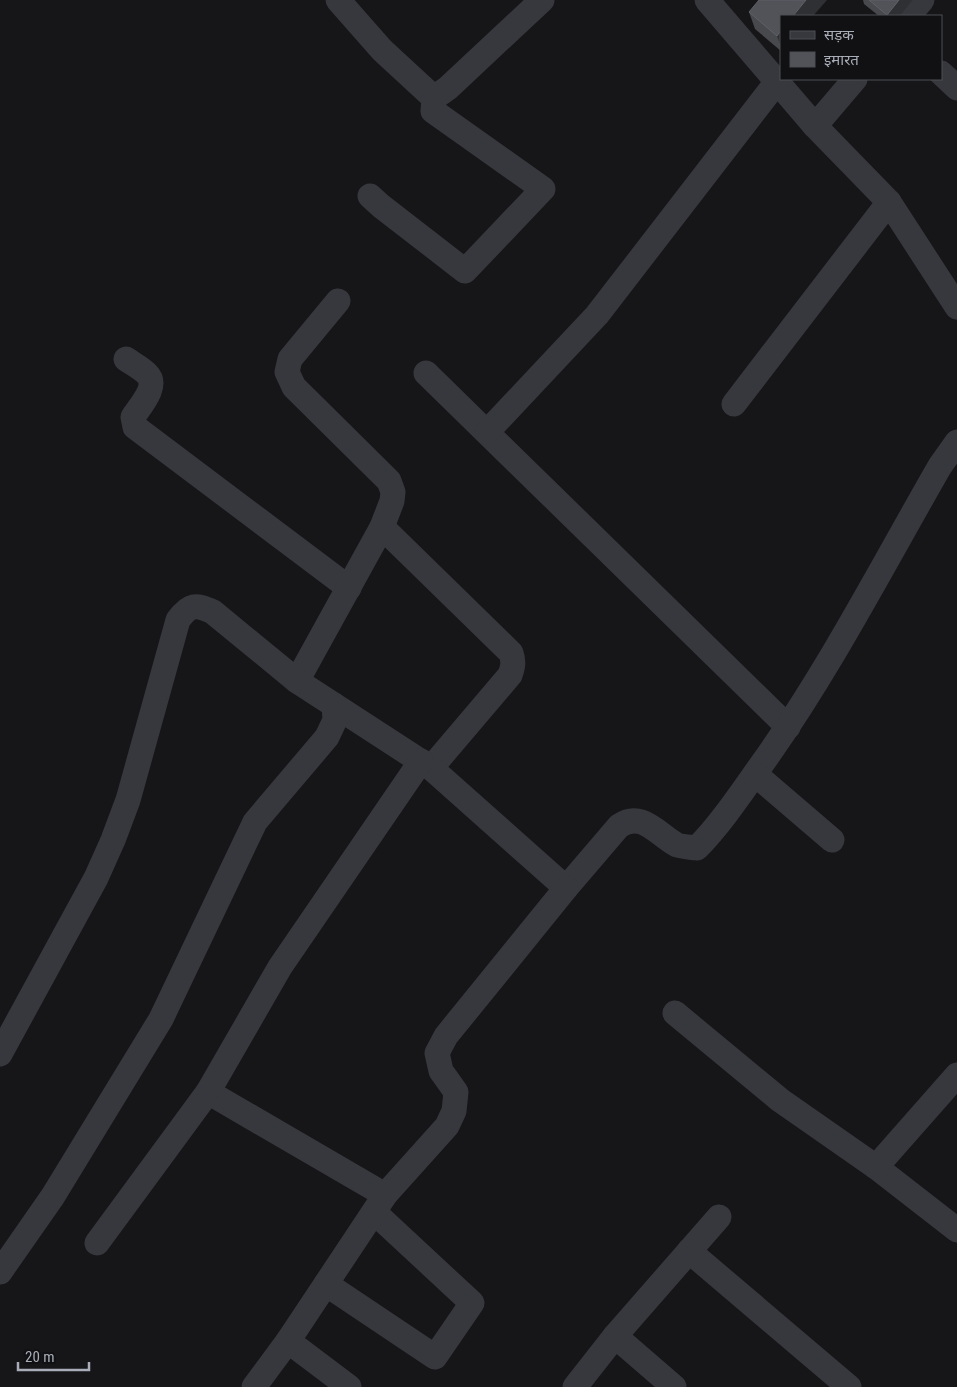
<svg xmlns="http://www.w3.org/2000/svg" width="957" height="1387" font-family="'Roboto Condensed','Noto Sans Devanagari',sans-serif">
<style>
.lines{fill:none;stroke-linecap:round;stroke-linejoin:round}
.minor{stroke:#37383d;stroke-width:25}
.wall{fill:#47494d}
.shaded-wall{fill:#2f3033}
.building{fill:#525359;stroke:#5f6168}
</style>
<rect width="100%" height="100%" fill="#161618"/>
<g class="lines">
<g class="minor">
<polyline points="338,0 382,50 434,98 448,88 542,0"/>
<polyline points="707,0 815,126 889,202 957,307"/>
<polyline points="908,16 922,0"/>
<polyline points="941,73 957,88"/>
<polyline points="815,126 855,79"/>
<polyline points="370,196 381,206 465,271 543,189 433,111 434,98"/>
<path d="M126 359C133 364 141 368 147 374 159 386 140 406 133 417L135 427 349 588"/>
<polyline points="426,373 788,727"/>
<polyline points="734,404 889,202"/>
<polyline points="487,432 597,315 776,83"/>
<path d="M382 527 511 653C514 662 513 667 510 675L431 768"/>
<path d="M334 705 431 768 566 888 619 826C642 810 658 835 677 845 683 847 691 847 697 848 721 824 744 789 764 761 830 668 883 565 940 466L957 442"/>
<polyline points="755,774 832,840"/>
<polyline points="675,1013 780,1100 876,1167 957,1230"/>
<path d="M0 1054 96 878 113 840 128 800 178 620C190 604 195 604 213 612L297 681 382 527 392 501 393 492 389 481 294 387 287 372 290 359 338 301"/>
<polyline points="208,1092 385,1195"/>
<polyline points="876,1167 957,1075"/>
<polyline points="97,1243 208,1092 280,967 421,761"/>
<polyline points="689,1251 849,1387"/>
<polyline points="0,1272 53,1196 161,1019 255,822 327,737 335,720 334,705 297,681"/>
<polyline points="326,1284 435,1357 472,1303 374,1212"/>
<polyline points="615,1336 674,1387"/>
<polyline points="288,1341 349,1387"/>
<polyline points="254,1387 288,1341 385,1195 447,1126 454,1111 456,1092 441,1071 437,1053 446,1036 566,888"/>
<polyline points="575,1387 615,1336 719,1217"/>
</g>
</g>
<g class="wall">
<polygon points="863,0 913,0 900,16 879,16 864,4"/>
<polygon points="749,12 781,16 781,51 755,29"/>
</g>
<g class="shaded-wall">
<polygon points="806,0 827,0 813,16 793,16"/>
<polygon points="899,0 913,0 900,16 887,16 887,15"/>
<polygon points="781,30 781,47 777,36"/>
</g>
<g class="building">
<polygon points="759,0 806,0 793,16 781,16 781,30 777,36 749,12"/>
<polygon points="869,0 899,0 887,15"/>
</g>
<rect x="780" y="15" width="162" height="65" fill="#111113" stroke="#4d4f55"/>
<rect x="790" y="31" width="25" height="8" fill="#37383d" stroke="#4d4f55"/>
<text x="824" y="40" font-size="15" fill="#a8adb8">सड़क</text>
<rect x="790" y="52" width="25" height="15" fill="#525359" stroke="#4d4f55"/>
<text x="824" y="65" font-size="15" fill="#a8adb8">इमारत</text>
<path d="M18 1362v8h71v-8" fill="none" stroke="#a8adb8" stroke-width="2.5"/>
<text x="25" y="1362" font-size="15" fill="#a8adb8" stroke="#111113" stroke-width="4" paint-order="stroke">20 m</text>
</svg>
